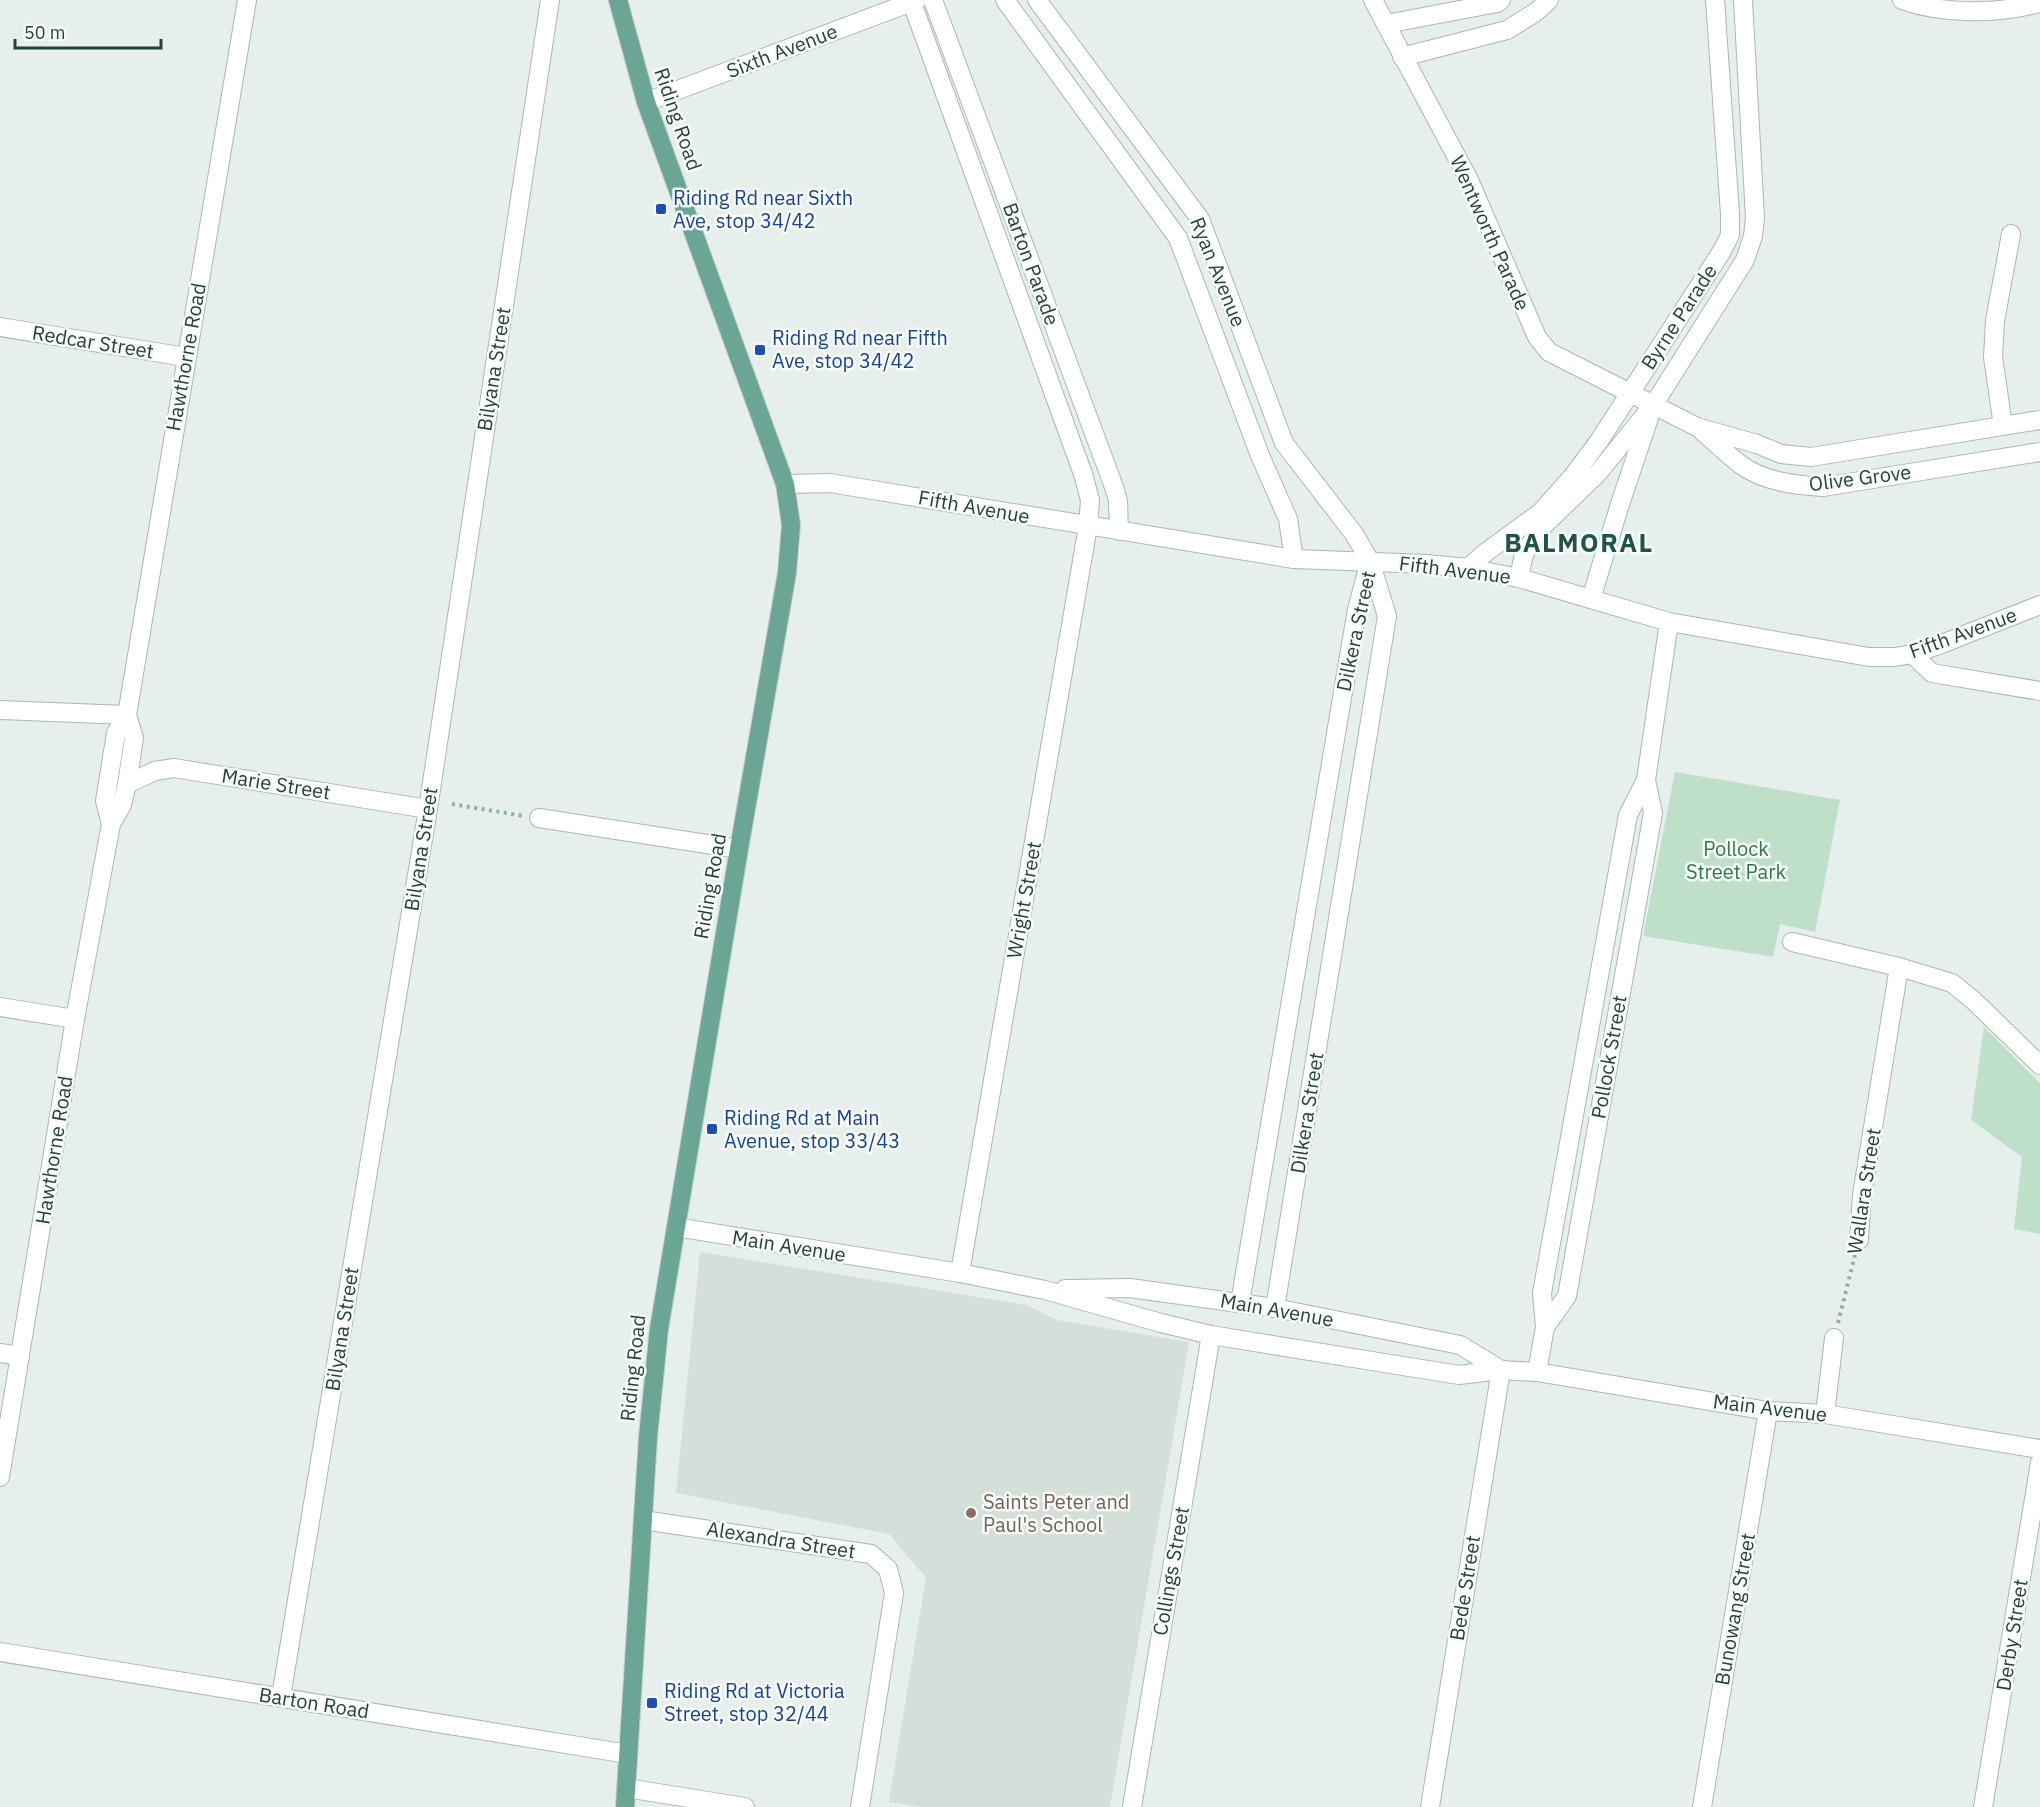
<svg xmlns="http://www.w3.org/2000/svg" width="2040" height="1807" font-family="'IBM Plex Sans',sans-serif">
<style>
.built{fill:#d4dfda}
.green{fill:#bfe0c8}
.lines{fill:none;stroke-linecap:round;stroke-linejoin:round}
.minor-casing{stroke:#a8b8b2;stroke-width:20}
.major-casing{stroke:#c2cac8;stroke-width:20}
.path{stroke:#86b3a5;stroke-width:4;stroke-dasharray:3 4.5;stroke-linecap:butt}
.minor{stroke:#fff;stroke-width:18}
.major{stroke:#6aa596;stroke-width:18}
.transit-dot{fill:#1a4fb4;stroke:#f7fbf9;stroke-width:2}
.education-dot{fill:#8d6e63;stroke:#f7fbf9;stroke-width:2}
.labels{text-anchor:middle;stroke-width:5;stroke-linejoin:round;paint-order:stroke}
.street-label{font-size:20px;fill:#24423a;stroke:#f7fbf9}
.transit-label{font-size:20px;fill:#164399;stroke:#f7fbf9;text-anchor:start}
.park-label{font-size:20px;fill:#2d7a4b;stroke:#f7fbf9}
.education-label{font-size:20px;fill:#785e54;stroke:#f7fbf9;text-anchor:start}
.district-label{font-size:26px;font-weight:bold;letter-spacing:1.5px;fill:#1f5548;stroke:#f7fbf9}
</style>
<rect width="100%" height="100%" fill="#e6efeb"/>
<polygon class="built" points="700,1252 1027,1305 1057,1320 1189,1342 1110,1807 921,1807 889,1802 926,1578 889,1534 676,1493"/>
<g class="green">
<polygon points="1675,772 1840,800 1815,932 1780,924 1773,957 1643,936"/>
<polygon points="1984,1027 2040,1083 2040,1234 2014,1229 2022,1157 1971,1120"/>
</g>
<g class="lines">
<g class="minor-casing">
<g id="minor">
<polyline points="911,0 1083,474 1090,500 1088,526 960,1273"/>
<polyline points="933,0 1114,487 1118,501 1119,531"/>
<polyline points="1005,0 1178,238 1261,458 1288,519 1294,559"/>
<polyline points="1037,0 1200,219 1284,443 1354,534 1370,561 1387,616 1275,1308"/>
<polyline points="1373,0 1469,180 1537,337 1549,352 1697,427 1757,444 1781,454 1811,457 2040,420"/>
<path d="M1902 0C1945 15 1996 14 2040 3"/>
<polyline points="1386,24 1497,3 1501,0"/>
<polyline points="1402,57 1507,30 1536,12 1549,0"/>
<polyline points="646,102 917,0"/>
<polyline points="0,327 186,357"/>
<polyline points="2003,426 1993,357 1995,321 2011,234"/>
<path d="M1701 430C1714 442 1727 454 1741 465 1765 482 1795 485 1823 487L2040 452"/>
<polyline points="785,484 830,483 1294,559 1427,564 1468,568 1519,578 1669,622 1869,657 1895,657 1912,654 1939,645 2040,605"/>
<polyline points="1468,568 1485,553 1541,512 1573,476 1599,441 1722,251 1730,235 1730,214 1715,0"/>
<polyline points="1519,578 1524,554 1540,529 1598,473 1654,404 1745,260 1753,236 1755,218 1743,0"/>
<polyline points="1591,599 1620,504 1649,418"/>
<polyline points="1912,654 1932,673 2040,691"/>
<polyline points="0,710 127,715"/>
<polyline points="127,784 155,771 174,768 428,809"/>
<polyline points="539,818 739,849"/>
<polyline points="111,824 105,801 116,733 127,715 247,0"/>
<polyline points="1792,942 1899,967 1952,983 1973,1000 2040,1065"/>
<polyline points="0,1007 75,1019"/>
<polyline points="676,1227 960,1273 1045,1290 1161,1323 1211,1335 1459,1375 1501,1370 1537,1372 1768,1411 1825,1414 2040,1449"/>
<polyline points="1859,1240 1862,1195 1899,967"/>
<polyline points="1065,1289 1130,1288 1275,1308 1460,1345 1501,1370"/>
<polyline points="1240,1303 1357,609 1370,561"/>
<polyline points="1545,1327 1567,1296 1653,813 1646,780"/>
<polyline points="0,1353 20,1356"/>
<polyline points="1537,1372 1545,1327 1542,1293 1628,815 1646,780 1669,622"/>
<polyline points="1825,1414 1834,1338"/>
<polyline points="0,1477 75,1019 111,824 122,805 127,784 134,738 127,715"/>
<polyline points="643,1520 871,1554 888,1569 894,1593 860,1807"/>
<polyline points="0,1652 628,1754"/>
<polyline points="281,1697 428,809 550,0"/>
<polyline points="626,1788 745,1807"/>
<polyline points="1132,1807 1211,1335"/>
<polyline points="1430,1807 1501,1370"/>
<polyline points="1702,1807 1768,1411"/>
<polyline points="1983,1807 2040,1463"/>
</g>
</g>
<g class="major-casing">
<polyline id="major" points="618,0 646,102 785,484 791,525 787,573 739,849 659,1329 648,1437 625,1807"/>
</g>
<g class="path">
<polyline points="452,804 524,816"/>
<polyline points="1838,1323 1855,1255"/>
</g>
<use href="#minor" class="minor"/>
<use href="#major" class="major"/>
</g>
<g class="transit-dot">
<rect x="655" y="203" width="12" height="12" rx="3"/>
<rect x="754" y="344" width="12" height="12" rx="3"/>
<rect x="706" y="1123" width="12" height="12" rx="3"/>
<rect x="646" y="1697" width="12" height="12" rx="3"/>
</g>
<circle class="education-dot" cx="971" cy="1513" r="6"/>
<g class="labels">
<g class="street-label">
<text transform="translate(782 51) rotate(-21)" y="7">Sixth Avenue</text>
<text transform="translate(678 119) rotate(71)" y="7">Riding Road</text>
<text transform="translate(1490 233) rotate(66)" y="7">Wentworth Parade</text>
<text transform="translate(1031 264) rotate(70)" y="7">Barton Parade</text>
<text transform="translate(1218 272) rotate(68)" y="7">Ryan Avenue</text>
<text transform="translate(1679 317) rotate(-57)" y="7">Byrne Parade</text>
<text transform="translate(93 342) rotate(9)" y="7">Redcar Street</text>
<text transform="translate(186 357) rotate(-80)" y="7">Hawthorne Road</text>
<text transform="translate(494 369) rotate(-81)" y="7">Bilyana Street</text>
<text transform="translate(1860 478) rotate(-7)" y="7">Olive Grove</text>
<text transform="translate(974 507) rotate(10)" y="7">Fifth Avenue</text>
<text transform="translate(1455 570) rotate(7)" y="7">Fifth Avenue</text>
<text transform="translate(1356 631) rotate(-78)" y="7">Dilkera Street</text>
<text transform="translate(1963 633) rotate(-20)" y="7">Fifth Avenue</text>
<text transform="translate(276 784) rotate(9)" y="7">Marie Street</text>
<text transform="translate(421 849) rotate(-81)" y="7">Bilyana Street</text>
<text transform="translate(710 886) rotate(-80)" y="7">Riding Road</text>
<text transform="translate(1024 900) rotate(-80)" y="7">Wright Street</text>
<text transform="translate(1609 1057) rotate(-80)" y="7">Pollock Street</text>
<text transform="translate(1307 1113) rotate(-81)" y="7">Dilkera Street</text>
<text transform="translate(54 1150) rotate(-81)" y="7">Hawthorne Road</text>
<text transform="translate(1864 1191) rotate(-81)" y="7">Wallara Street</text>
<text transform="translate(789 1246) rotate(9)" y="7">Main Avenue</text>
<text transform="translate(1277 1310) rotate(10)" y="7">Main Avenue</text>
<text transform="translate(342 1329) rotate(-81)" y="7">Bilyana Street</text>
<text transform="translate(633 1368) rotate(-84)" y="7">Riding Road</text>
<text transform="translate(1770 1408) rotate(7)" y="7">Main Avenue</text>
<text transform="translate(781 1540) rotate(9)" y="7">Alexandra Street</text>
<text transform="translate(1171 1571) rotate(-80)" y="7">Collings Street</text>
<text transform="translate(1465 1588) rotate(-81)" y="7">Bede Street</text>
<text transform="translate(1735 1609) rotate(-80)" y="7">Bunowang Street</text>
<text transform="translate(2012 1635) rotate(-81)" y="7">Derby Street</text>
<text transform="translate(314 1703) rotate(9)" y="7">Barton Road</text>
</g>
<g class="transit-label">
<text x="673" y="205">Riding Rd near Sixth<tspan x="673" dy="23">Ave, stop 34/42</tspan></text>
<text x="772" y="345">Riding Rd near Fifth<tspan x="772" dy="23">Ave, stop 34/42</tspan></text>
<text x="724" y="1125">Riding Rd at Main<tspan x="724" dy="23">Avenue, stop 33/43</tspan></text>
<text x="664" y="1698">Riding Rd at Victoria<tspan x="664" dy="23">Street, stop 32/44</tspan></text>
</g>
<g class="park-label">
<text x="1736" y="856">Pollock<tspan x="1736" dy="23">Street Park</tspan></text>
</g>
<g class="education-label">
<text x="983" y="1509">Saints Peter and<tspan x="983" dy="23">Paul's School</tspan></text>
</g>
<g class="district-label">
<text x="1579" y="552">BALMORAL</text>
</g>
</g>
<path d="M15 39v9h146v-9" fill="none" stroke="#24423a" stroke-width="3"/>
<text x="24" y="39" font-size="18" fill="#24423a" stroke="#f7fbf9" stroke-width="4.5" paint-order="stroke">50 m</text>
</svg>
